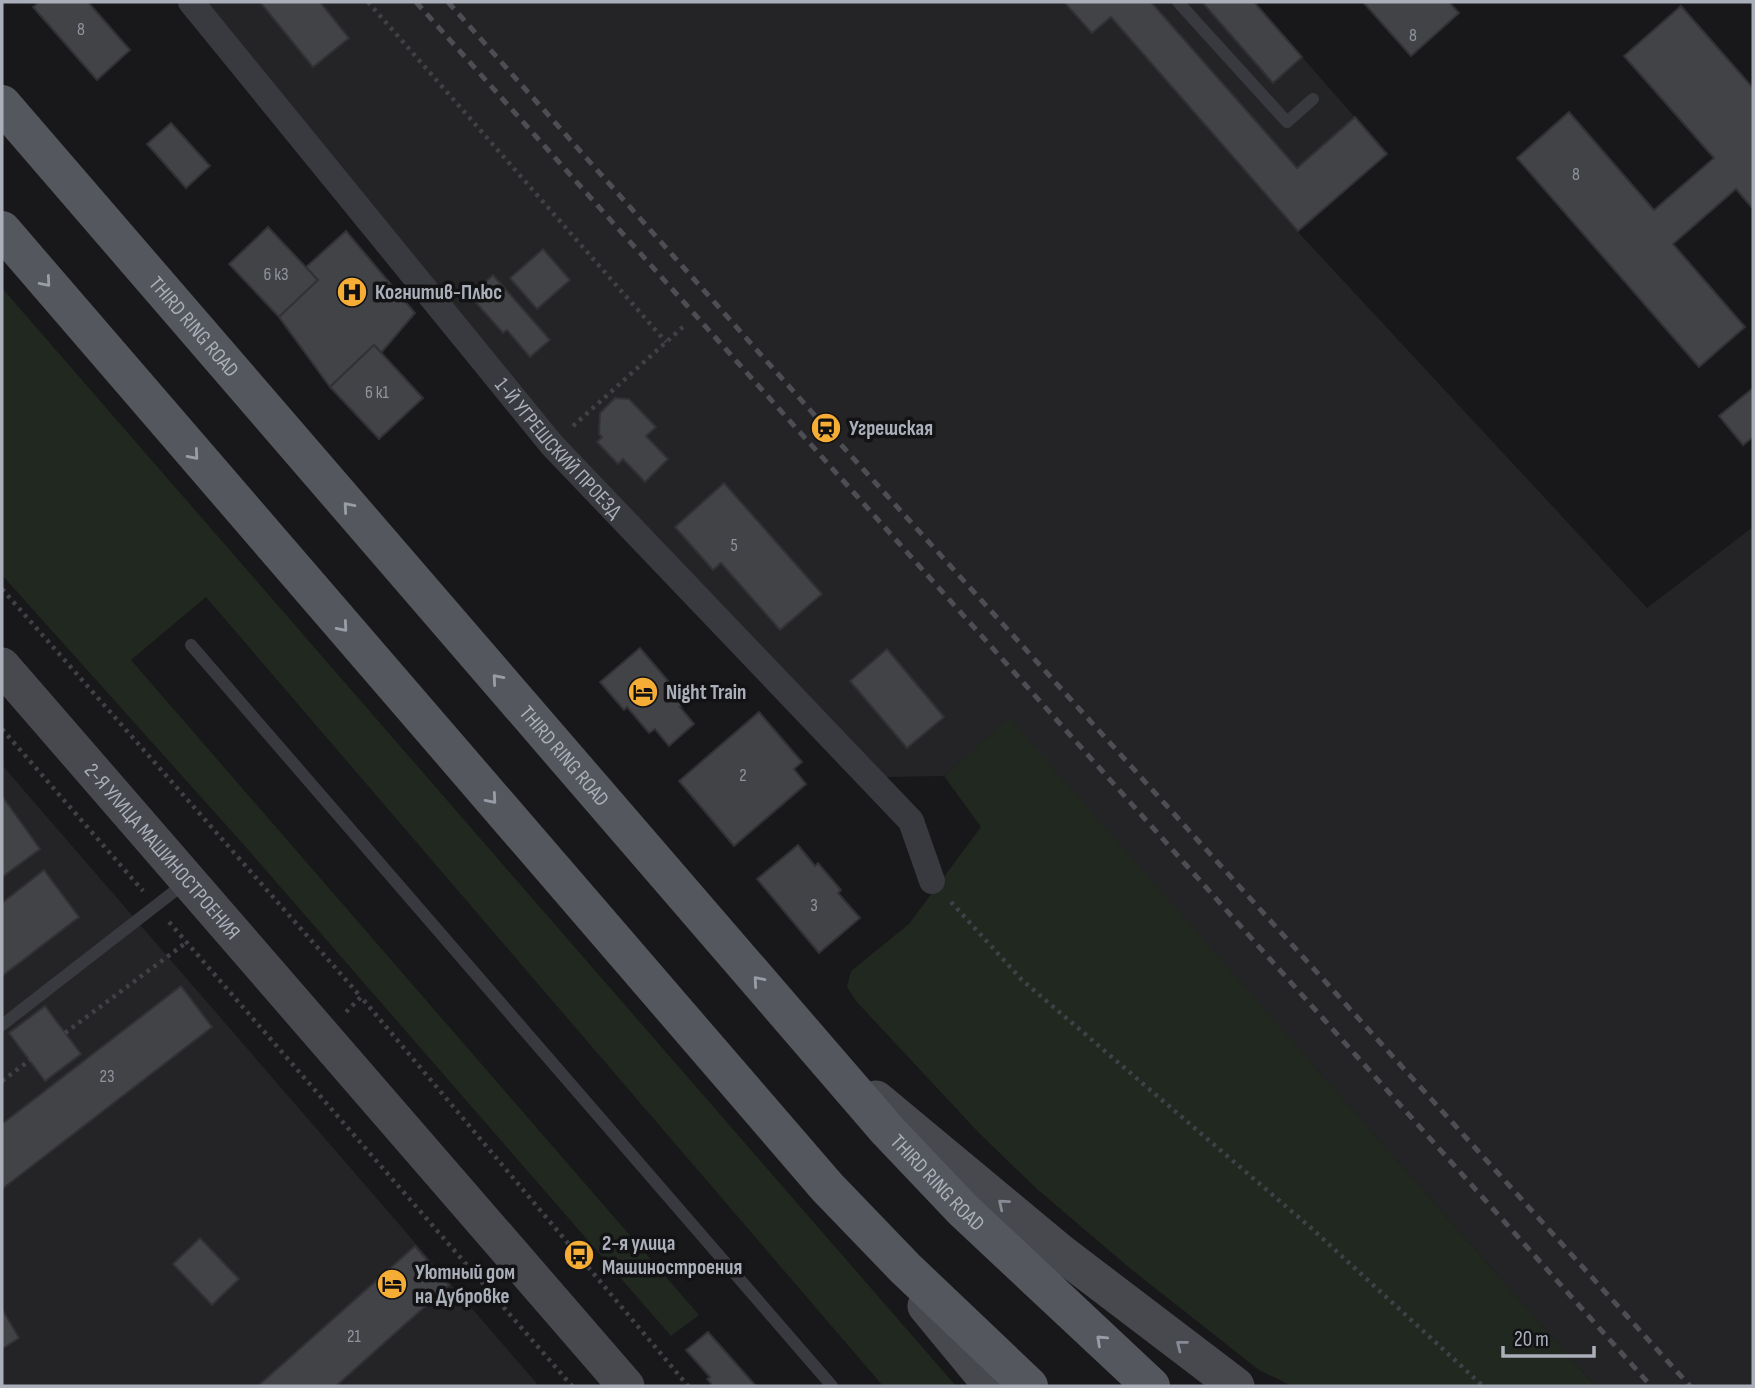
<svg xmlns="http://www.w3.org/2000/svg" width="1755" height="1388" font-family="'Sofia Sans Condensed',sans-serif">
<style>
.built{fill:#242427}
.green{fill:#202820}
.building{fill:#424347;stroke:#323236;stroke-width:2}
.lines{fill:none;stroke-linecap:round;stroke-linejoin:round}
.path{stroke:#3f4146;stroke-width:4.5;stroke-dasharray:3.5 5;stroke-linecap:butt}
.service{stroke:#393a3f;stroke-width:12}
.minor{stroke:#393a3f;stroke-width:26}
.secondary{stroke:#47494f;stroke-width:37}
.primary{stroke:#55575e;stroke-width:38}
.rail{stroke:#4c4e54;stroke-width:5;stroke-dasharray:9 7;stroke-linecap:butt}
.oneway{stroke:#999da8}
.oneway2{stroke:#878b95}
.labels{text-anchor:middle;stroke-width:7;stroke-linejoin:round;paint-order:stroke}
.number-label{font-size:18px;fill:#90949d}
.poi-label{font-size:21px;font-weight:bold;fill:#aaafba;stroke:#131315;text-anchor:start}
.street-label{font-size:21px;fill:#aaafba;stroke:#131315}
</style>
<rect width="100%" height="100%" fill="#18181a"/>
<g class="built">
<polygon points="197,2 1254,2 1387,154 1298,232 1647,608 1753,527 1753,1386 1595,1386 1009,719 944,776 884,777 566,442"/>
<polygon points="2,765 539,1386 2,1386"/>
</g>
<g class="green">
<polygon points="2,288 956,1386 883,1386 206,597 131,660 699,1315 671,1336 244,845 2,575"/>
<polygon points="1009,718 1595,1386 1292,1386 1259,1370 1132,1270 1037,1189 979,1133 856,1001 847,987 851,971 909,924 981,827 944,776"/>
</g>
<g class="building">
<polygon points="39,2 88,2 130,50 97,80 33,7"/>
<polygon points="260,2 320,2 349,38 313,67"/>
<polygon points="1064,2 1151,2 1297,168 1355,117 1387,154 1298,231 1111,17 1092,33"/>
<polygon points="1202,2 1254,2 1302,57 1273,83"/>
<polygon points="1363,2 1449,2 1459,13 1411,56"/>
<polygon points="1681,6 1753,88 1753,209 1736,189 1673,244 1745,327 1699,367 1517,158 1569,112 1654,210 1714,158 1624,56"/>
<polygon points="171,123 210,166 186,188 147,144"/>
<polygon points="268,227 318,280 279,317 229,264"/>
<polygon points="346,231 415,313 381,353 374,345 330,387 279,317 318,280 306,267"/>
<polygon points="543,249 570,280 537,309 510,278"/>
<polygon points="493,275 550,340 530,357 507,330 503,333 470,296"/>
<polygon points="374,345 423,398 379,439 330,387"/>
<polygon points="1753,388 1753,437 1743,445 1719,416"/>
<polygon points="615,398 629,399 656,427 646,436 668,459 645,482 623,459 618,464 597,442 602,437 599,434 600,413"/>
<polygon points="724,483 822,594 780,630 721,563 713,570 675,527"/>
<polygon points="640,648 686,702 680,707 694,724 669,746 655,729 649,733 627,707 624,710 600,682"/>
<polygon points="887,649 944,717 907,748 850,681"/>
<polygon points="759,712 802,762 794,769 806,784 734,846 679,781"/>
<polygon points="2,796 40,849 2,877"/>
<polygon points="798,845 815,866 818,863 841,890 838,893 860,918 819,953 757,879"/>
<polygon points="44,870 79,917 2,976 2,903"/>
<polygon points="181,986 212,1027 2,1189 2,1124"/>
<polygon points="45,1006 81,1054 45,1081 9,1033"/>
<polygon points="200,1238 239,1279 212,1305 173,1264"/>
<polygon points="415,1246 449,1285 336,1386 258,1386"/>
<polygon points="2,1309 19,1338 2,1349"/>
<polygon points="708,1332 756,1386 713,1386 707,1379 710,1377 686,1350"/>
</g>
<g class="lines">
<g class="path">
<polyline points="368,2 666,342"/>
<polyline points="573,426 684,326"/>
<polyline points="2,589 361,997"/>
<polyline points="2,729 143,891"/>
<polyline points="951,902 1022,980 1310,1227 1483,1386"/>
<polyline points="169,922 572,1386"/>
<polyline points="346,1012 361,997 688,1386"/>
<polyline points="65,1033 187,942"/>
<polyline points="2,1081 30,1060"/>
</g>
<g class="service">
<polyline points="1178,2 1287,122 1313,99"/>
<polyline points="191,645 832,1386"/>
<polyline points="2,1025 185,883"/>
</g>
<path class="minor" id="s1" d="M191 2 552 445 911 821 932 881"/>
<g class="secondary">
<path id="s2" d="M2 666 626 1386"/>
<polyline points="876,1099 1060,1252 1236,1386"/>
<polyline points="926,1306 992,1386"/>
</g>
<g class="primary">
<path id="s3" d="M2 104 888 1131 963 1210 1151 1386"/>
<polyline points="2,230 827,1187 905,1268 1029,1386"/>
</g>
<g class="rail">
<polyline points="416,2 1651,1386"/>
<polyline points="448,2 826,428 1690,1386"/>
</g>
</g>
<defs><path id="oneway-chevron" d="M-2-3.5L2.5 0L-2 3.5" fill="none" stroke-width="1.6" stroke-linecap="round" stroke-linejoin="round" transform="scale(1.75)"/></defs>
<g class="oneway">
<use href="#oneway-chevron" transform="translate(46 282) rotate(49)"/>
<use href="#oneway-chevron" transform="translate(194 455) rotate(49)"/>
<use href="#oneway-chevron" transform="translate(348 507) rotate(-131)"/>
<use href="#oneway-chevron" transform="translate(343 627) rotate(49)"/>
<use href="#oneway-chevron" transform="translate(497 679) rotate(-131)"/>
<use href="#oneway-chevron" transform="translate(492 799) rotate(49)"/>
<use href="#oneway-chevron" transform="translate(758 981) rotate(-131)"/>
<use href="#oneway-chevron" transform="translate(1101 1340) rotate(-137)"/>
</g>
<g class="oneway2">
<use href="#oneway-chevron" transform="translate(1003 1204) rotate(-140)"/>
<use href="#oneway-chevron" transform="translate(1181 1345) rotate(-142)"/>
</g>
<defs>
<g id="hospital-disc" transform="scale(1.575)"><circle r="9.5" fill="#f5ad35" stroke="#131315"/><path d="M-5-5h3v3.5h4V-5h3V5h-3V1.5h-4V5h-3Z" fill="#111"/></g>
<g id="station-disc" transform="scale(1.575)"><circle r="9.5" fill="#f5ad35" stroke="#131315"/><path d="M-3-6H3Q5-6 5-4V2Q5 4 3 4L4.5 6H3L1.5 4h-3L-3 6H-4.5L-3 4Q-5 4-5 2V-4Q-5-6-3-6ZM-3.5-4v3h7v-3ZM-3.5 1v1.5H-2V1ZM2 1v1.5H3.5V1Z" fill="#111"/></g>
<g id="hotel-disc" transform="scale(1.575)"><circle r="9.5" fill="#f5ad35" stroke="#131315"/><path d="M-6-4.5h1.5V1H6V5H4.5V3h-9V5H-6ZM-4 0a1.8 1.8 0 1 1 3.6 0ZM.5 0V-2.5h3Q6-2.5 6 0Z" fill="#111"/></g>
<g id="bus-disc" transform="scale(1.575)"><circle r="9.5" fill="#f5ad35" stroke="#131315"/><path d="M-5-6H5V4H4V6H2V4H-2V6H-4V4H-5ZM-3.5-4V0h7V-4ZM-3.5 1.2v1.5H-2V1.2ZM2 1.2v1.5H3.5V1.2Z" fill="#111"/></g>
</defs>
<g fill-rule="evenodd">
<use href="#hospital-disc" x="352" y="292"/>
<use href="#station-disc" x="826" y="428"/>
<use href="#hotel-disc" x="643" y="692"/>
<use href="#bus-disc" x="579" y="1255"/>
<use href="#hotel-disc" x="392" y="1284"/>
</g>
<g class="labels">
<g class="number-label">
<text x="81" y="35">8</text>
<text x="1413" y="41">8</text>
<text x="1576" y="180">8</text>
<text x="276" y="280">6 к3</text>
<text x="377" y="398">6 к1</text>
<text x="734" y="551">5</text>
<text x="743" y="781">2</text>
<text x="814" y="911">3</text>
<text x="107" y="1082">23</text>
<text x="354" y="1342">21</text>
</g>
<g class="poi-label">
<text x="375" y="299">Когнитив-Плюс</text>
<text x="849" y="435">Угрешская</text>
<text x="666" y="699">Night Train</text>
<text x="602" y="1250">2-я улица<tspan x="602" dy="24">Машиностроения</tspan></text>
<text x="415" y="1279">Уютный дом<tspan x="415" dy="24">на Дубровке</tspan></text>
</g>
<g class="street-label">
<text dy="7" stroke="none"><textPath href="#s3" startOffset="294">THIRD RING ROAD</textPath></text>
<text dy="7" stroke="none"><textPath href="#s1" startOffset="578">1-Й УГРЕШСКИЙ ПРОЕЗД</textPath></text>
<text dy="7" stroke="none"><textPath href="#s3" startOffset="861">THIRD RING ROAD</textPath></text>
<text dy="7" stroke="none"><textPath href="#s2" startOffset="245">2-Я УЛИЦА МАШИНОСТРОЕНИЯ</textPath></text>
<text dy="7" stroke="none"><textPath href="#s3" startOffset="1428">THIRD RING ROAD</textPath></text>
</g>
</g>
<rect width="1755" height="1388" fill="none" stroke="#aaafba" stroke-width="7"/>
<path d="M1503 1346v10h91v-10" fill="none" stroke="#aaafba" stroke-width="3.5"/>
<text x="1514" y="1346" font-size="21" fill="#aaafba" stroke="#131315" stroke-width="5" paint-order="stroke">20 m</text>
</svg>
